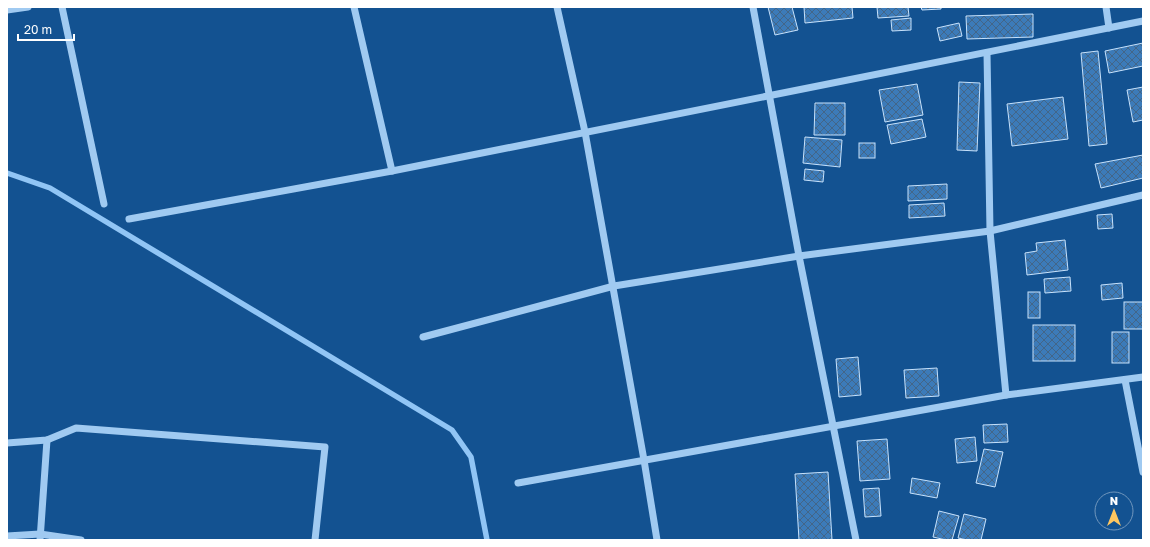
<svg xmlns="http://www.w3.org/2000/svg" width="1150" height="547" font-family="'Golos Text',sans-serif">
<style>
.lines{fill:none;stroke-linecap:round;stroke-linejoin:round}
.stream{stroke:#91c5f5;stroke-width:5.5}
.building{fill:url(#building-cross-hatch);stroke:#c7e2fc}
.minor{stroke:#a0caf1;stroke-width:7}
</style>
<defs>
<pattern id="building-cross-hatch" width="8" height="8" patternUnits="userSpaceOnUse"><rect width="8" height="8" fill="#3c7bb9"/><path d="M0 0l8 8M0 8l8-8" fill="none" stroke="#436688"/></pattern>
</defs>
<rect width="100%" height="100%" fill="#135291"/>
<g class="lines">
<polyline class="stream" points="7,173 50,188 452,430 471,457 487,540"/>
</g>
<g class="building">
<polygon points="768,7 792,7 798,30 775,35"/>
<polygon points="804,7 852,7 853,18 805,23"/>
<polygon points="877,7 908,7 909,16 878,18"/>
<polygon points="921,7 941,7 941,9 922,10"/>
<polygon points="1033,14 1033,37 967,39 966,16"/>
<polygon points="911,18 911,30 892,31 891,20"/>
<polygon points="959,23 962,36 940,41 937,28"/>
<polygon points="1143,43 1143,66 1109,73 1105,51"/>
<polygon points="1098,51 1107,144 1089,146 1081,53"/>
<polygon points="959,82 980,83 977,151 957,150"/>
<polygon points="917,84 923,115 885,122 879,90"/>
<polygon points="1143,87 1143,120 1133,122 1127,90"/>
<polygon points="1063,97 1068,139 1012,146 1007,104"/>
<polygon points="815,103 845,103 845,135 814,135"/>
<polygon points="922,119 926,137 891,144 887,125"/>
<polygon points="805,137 842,140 840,167 803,163"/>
<rect x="859" y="143" width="16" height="15"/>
<polygon points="1143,155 1143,178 1101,188 1095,164"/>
<polygon points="805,169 824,171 823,182 804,180"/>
<polygon points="947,184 947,199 908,201 908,186"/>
<polygon points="944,203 945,216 909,218 909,205"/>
<polygon points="1112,214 1113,228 1098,229 1097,215"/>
<polygon points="1065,240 1068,270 1027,275 1025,253 1037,251 1036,243"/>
<polygon points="1070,277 1071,291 1045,293 1044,279"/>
<polygon points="1122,283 1123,298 1102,300 1101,285"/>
<rect x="1028" y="292" width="12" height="26"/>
<rect x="1124" y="302" width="19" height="27"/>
<rect x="1033" y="325" width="42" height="36"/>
<rect x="1112" y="332" width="17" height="31"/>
<polygon points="858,357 861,395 839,397 836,359"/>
<polygon points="937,368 939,396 906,398 904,370"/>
<polygon points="1007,424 1008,442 984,443 983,425"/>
<polygon points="975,437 977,461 957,463 955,439"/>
<polygon points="887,439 890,479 860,481 857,441"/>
<polygon points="984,449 1003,452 995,487 976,483"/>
<polygon points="828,472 832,540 799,540 795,474"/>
<polygon points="912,478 940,483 937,498 910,493"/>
<polygon points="879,488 881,516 865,517 863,489"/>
<polygon points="939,511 959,516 952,540 946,540 933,537"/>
<polygon points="964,514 986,519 981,540 967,540 958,538"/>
</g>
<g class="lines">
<g class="minor">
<polyline points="62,7 104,204"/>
<polyline points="354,7 392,171"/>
<polyline points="557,7 585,132 644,460 657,540"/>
<polyline points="753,7 799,256 856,540"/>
<polyline points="1106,7 1109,28"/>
<polyline points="7,10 28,7"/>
<polyline points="987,53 990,231 1006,395"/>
<polyline points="129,219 392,171 1143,21"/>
<polyline points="423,337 614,286 799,256 990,231 1143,195"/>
<polyline points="1125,380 1143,472"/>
<polyline points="7,443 47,440 76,428 325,447 315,540"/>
<polyline points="518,483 1006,395 1143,377"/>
<polyline points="7,536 40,534 81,540"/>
<polyline points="40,540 47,440"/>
</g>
</g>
<rect width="1150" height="547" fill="none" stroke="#ffffff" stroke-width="16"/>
<g transform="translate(1114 511)"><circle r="19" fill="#135291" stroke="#7197bd"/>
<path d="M0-3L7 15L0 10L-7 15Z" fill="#ffc760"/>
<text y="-6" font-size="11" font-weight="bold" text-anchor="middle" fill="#ffffff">N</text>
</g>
<path d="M18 34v6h56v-6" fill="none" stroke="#ffffff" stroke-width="2"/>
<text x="24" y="34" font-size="12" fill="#ffffff" stroke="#135291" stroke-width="3" paint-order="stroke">20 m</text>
</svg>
